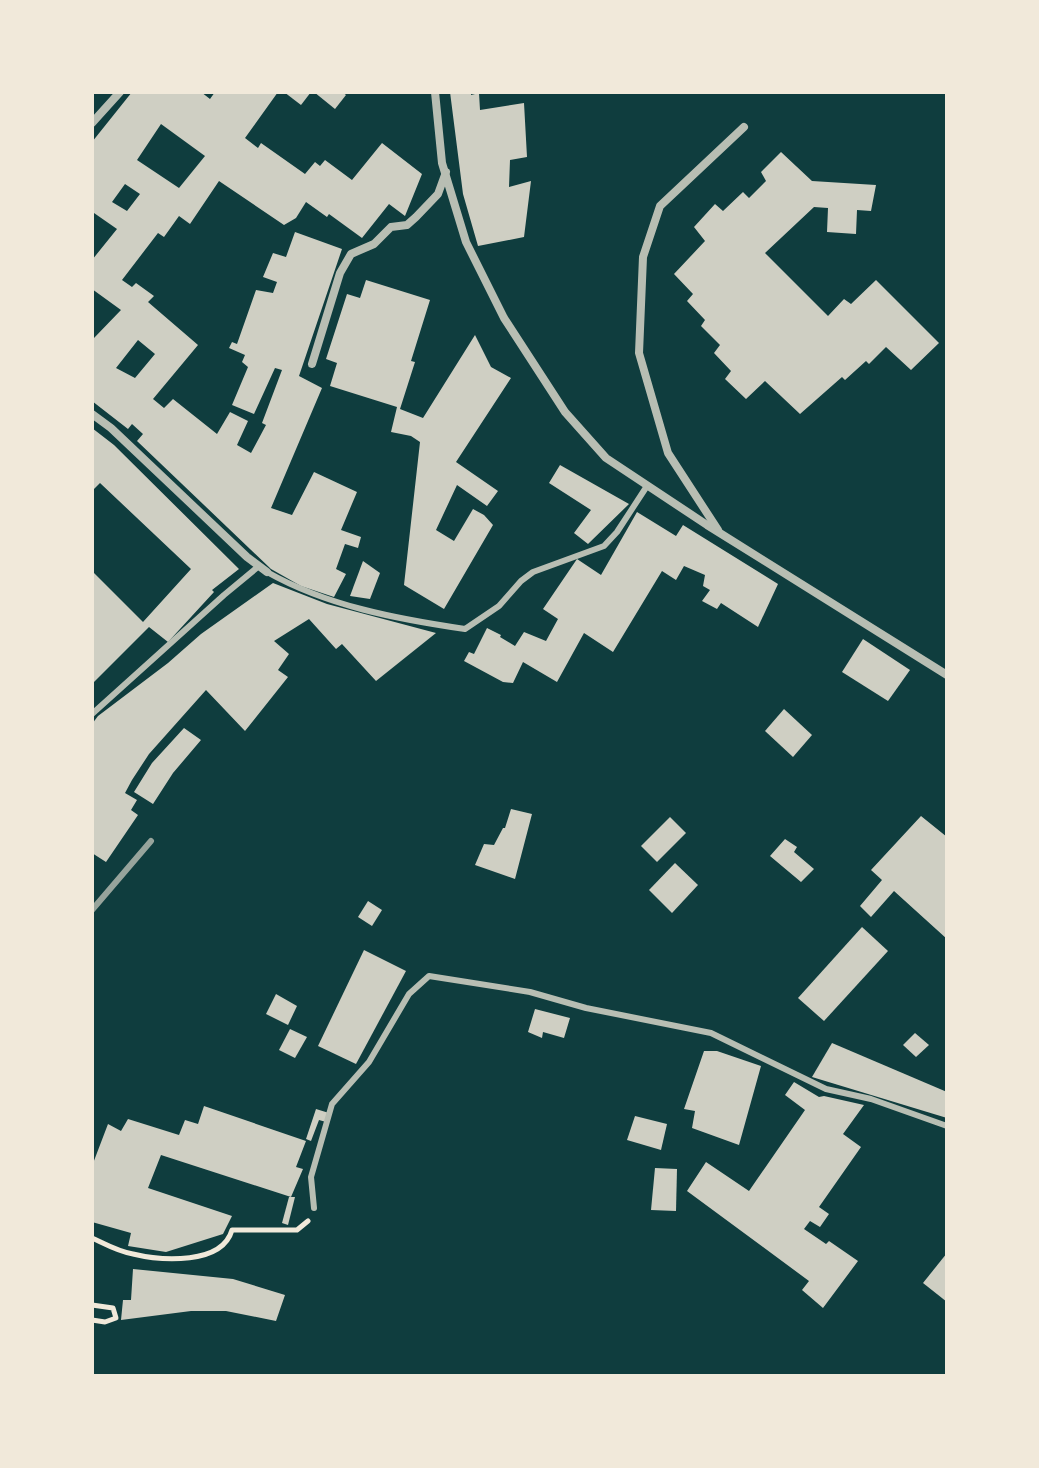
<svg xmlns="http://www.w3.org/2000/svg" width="1039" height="1468" font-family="Quicksand,sans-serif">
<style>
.building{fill:#cfcfc3;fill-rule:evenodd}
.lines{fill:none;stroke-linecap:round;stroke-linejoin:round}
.path{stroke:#f1e9da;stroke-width:5}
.service{stroke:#b8beb3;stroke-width:6}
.minor{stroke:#b8beb3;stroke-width:8}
.rail{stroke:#97a49c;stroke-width:6}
</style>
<rect width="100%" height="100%" fill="#0f3d3e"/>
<g class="building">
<path d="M132 92H201L210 99 215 92H278L245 138 258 148 261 143 305 174 315 162 320 166 325 160 352 180 382 143 422 174 405 216 389 204 362 238 329 214 327 217 306 202 296 218 284 225 219 181 190 224 179 216 164 237 158 233 122 280 132 287 136 283 154 296 148 302 198 345 153 399 164 408 173 399 217 434 230 412 248 421 237 445 251 453 266 425 262 423 282 370 275 368 254 414 232 405 248 367 242 362 245 355 229 348 232 342 237 344 256 290 273 293 277 282 263 277 273 253 286 257 295 232 342 249 299 376 322 388 271 508 292 515 314 472 357 492 341 530 361 537 358 548 345 544 336 569 346 574 334 597 301 586 271 569 137 441 143 434 132 424 128 429 92 401V336L94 338 121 310 92 289V260L117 229 94 213 92 216V142ZM161 124 205 156 179 188 137 160ZM125 184 140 194 127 211 112 202ZM138 340 155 354 135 378 116 368Z"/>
<polygon points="284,92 311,92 301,105"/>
<polygon points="314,92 342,92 346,95 335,109"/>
<polygon points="450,92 471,92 471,95 479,93 480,110 524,103 527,157 510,160 509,187 531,181 524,237 478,246 463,194"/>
<polygon points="781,152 812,181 876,185 871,211 857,210 856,234 827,232 828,208 814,207 765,253 828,316 844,299 851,304 876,280 939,343 911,370 886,347 869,364 866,361 845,380 842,377 800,414 765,381 746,399 725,379 731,371 714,353 720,345 701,326 705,320 687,301 693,294 674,274 705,241 694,227 715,204 723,211 743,192 749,198 766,181 761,172"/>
<polygon points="366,280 430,300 411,361 415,362 400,409 423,418 475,335 491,367 511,378 456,462 498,491 487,506 457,485 436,530 454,541 473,509 484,515 493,525 444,609 404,585 420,442 411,436 391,432 397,407 330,386 337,363 326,359 347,294 360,298"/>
<polygon points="92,428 114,445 239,569 212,590 214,592 168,642 149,627 92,684 92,571 143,622 191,569 100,483 92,491"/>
<polygon points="560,465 629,504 588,544 574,533 591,510 549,483"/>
<polygon points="637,512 676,536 683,525 778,584 758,627 721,603 717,609 702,601 710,590 703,586 705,575 684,566 676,580 662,571 613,652 584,633 557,682 523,662 513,683 503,682 464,661 469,652 474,654 487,628 501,635 500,637 515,646 524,632 546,641 558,619 543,609 577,559 601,575"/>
<polygon points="363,561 380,573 370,599 350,596"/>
<polygon points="273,583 327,604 436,633 376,681 342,644 336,649 309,619 274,641 289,654 278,670 288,677 245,731 206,690 149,754 132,780 125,793 137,800 131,810 138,815 106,862 92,853 92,724 98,716 168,663 201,634"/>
<polygon points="863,639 910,670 888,701 842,672"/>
<polygon points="784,709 812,735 793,757 765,731"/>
<polygon points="184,728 201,740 173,773 153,804 134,792 152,763"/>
<polygon points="511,809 532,814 515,879 475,865 484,844 494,845 503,828 505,828"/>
<polygon points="921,816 947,837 947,939 894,891 871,917 860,906 882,880 871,870"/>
<polygon points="670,817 686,833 657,862 641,846"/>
<polygon points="785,839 797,847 794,852 814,869 801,882 770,856"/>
<polygon points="675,863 698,885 672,913 649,890"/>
<polygon points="368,901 382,910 372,926 358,917"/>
<polygon points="862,927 888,951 824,1021 798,998"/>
<polygon points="364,950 406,971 356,1064 318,1046"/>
<polygon points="276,994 297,1006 288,1025 266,1014"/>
<polygon points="535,1009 570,1018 564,1038 543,1032 542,1038 528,1032"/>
<polygon points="290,1029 307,1037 295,1058 279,1050"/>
<polygon points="915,1033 929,1045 916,1057 903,1045"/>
<polygon points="832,1043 947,1092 947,1118 812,1077"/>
<polygon points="704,1051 717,1051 761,1066 739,1145 692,1128 695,1111 684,1109"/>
<polygon points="794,1082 819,1097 824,1096 864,1105 843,1134 861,1147 819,1207 829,1214 820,1227 810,1221 804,1229 826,1244 829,1241 858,1261 823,1308 802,1290 809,1281 687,1191 706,1162 749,1191 805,1110 785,1095"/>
<polygon points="204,1106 306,1141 296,1167 303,1169 291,1197 161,1155 148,1188 232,1216 223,1234 166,1252 128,1246 131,1233 92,1222 92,1166 108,1124 121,1131 128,1119 179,1135 185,1120 198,1124"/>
<polygon points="316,1109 329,1113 326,1122 319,1120 311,1141 306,1139"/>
<polygon points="635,1116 667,1124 661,1150 627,1140"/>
<polygon points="655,1168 677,1169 676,1211 651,1210"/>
<polygon points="289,1197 295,1197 288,1225 282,1223"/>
<polygon points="947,1253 947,1302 923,1283"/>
<polygon points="133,1269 233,1279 285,1295 276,1321 226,1311 191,1311 121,1320 123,1300 131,1300"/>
</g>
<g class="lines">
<g class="path">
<path d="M92 1238C105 1244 119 1252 133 1254 162 1261 222 1265 232 1230H297L308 1221"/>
<polyline points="92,1305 113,1308 116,1318 105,1322 92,1320"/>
</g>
<g class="service">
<path d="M267 572C327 606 397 619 465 629L499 606 521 581 533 572 604 546 617 532 647 486"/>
<polyline points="92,714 224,595 259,566"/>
<polyline points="314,1208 311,1177 332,1104 369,1062 409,994 429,976 530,992 586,1008 711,1033 826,1089 871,1099 947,1126"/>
</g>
<g class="minor">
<polyline points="435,92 442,163 466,242 504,318 565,412 606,458 707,525 947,675"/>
<polyline points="92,123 120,92"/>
<polyline points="312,364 340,273 351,254 374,244 391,227 407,225 416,217 438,194 446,172"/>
<polyline points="92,414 111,428 247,557 267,572"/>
<polyline points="718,530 668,453 639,353 643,257 660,206 744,127"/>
</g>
<polyline class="rail" points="92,910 151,841"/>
</g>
<rect width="1039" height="1468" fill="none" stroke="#f1e9da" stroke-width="188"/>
</svg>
